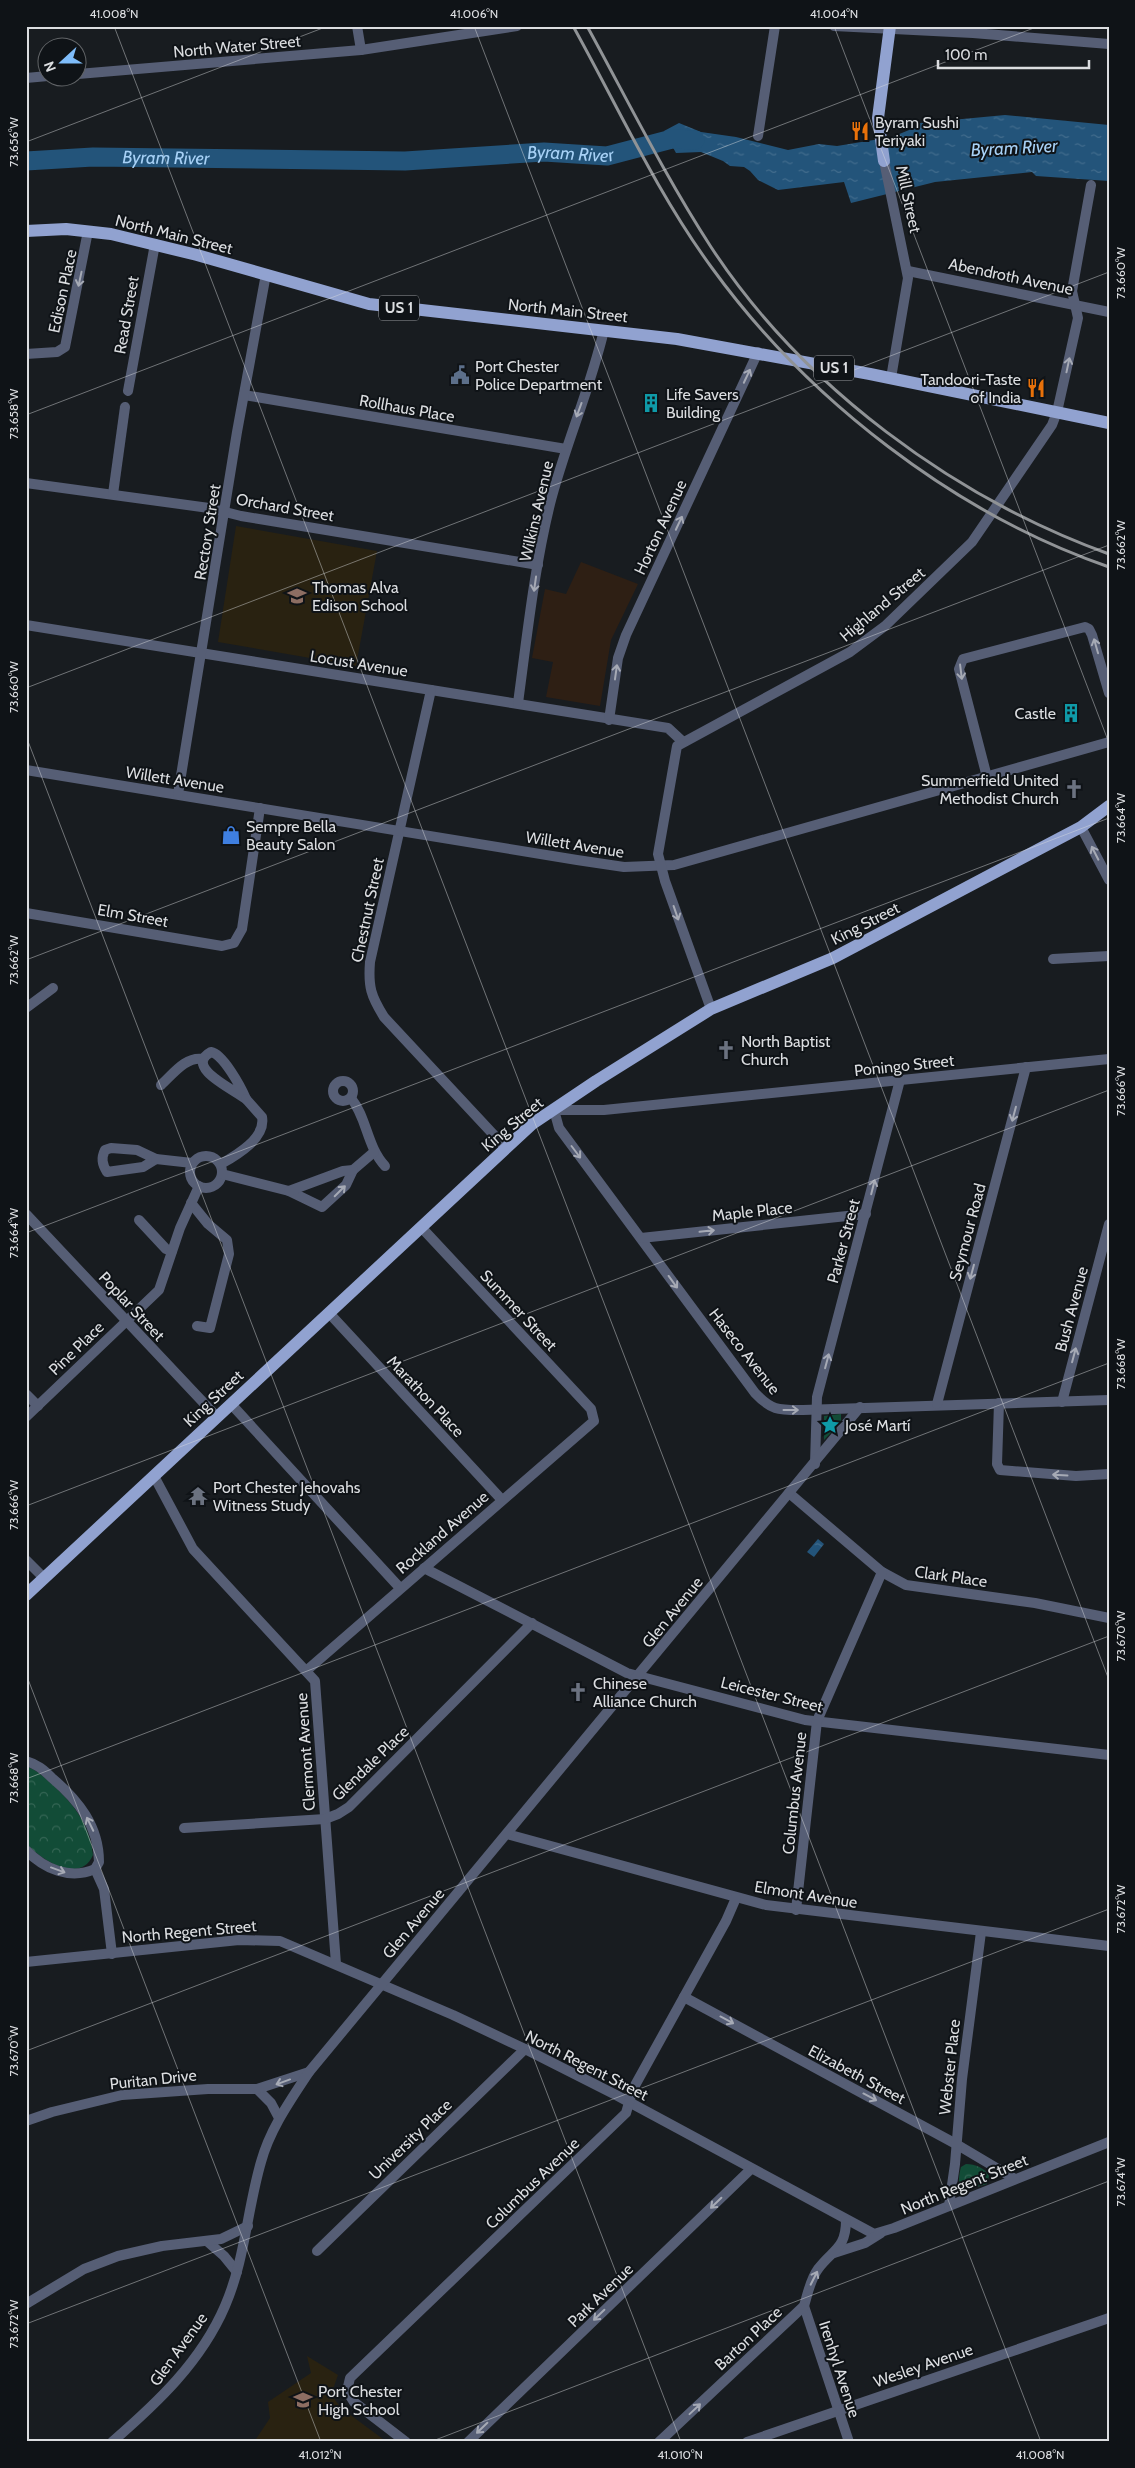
<svg xmlns="http://www.w3.org/2000/svg" width="1135" height="2468" font-family="Cabin,sans-serif">
<style>
.commercial{fill:#2e1f14}
.education{fill:#292211}
.park{fill:url(#park-crowns)}
.water{fill:url(#water-ripples)}
.lines{fill:none;stroke-linecap:round;stroke-linejoin:round}
.river{stroke:#23547a;stroke-width:19}
.minor{stroke:#565e75;stroke-width:10}
.major{stroke:#91a2d0;stroke-width:12}
.rail{stroke:#909396;stroke-width:3}
.oneway{stroke:#a6aab5}
.ticks{fill:none;stroke:#dbdde0;stroke-width:1;stroke-opacity:0.45}
.labels{text-anchor:middle;stroke-width:4;stroke-linejoin:round;paint-order:stroke}
.shield{fill:#0f1317;stroke:#9ea0a4;stroke-width:1}
.shield-label{font-size:15px;font-weight:bold;fill:#dbdde0}
.street-label{font-size:16px;fill:#dbdde0;stroke:#0f1317}
.poi-label{font-size:16px;fill:#dbdde0;stroke:#0f1317;text-anchor:start}
.water-label{font-size:18px;font-style:italic;fill:#a7d1f6;stroke:#0f1317}
.neatline{fill:none;stroke:#dbdde0;stroke-width:2}
.ticks-label{font-size:12px;text-anchor:middle;fill:#dbdde0}
</style>
<defs>
<pattern id="park-crowns" width="20" height="18" patternUnits="userSpaceOnUse" patternTransform="scale(1.25)"><rect width="20" height="18" fill="#124c37"/><path d="M2 6a3 3 0 1 1 6 0M12 15a3 3 0 1 1 6 0" fill="none" stroke="#346554"/></pattern>
<pattern id="water-ripples" width="26" height="14" patternUnits="userSpaceOnUse" patternTransform="scale(1.25)"><rect width="26" height="14" fill="#23547a"/><path d="M2 4q2-2 4 0t4 0M15 11q2-2 4 0t4 0" fill="none" stroke="#426c8d"/></pattern>
</defs>
<rect width="100%" height="100%" fill="#181c20"/>
<polygon class="commercial" points="581,562 638,584 611,640 600,706 546,697 553,662 532,658 545,589 566,594"/>
<g class="education">
<polygon points="236,526 377,551 356,666 218,642"/>
<polygon points="307,2356 338,2375 333,2389 333,2397 341,2408 387,2442 254,2442 270,2418 268,2402 311,2373"/>
</g>
<g class="park">
<polygon points="841,1414 841,1422 824,1440 824,1416"/>
<path d="M26 1766C38 1771 45 1778 54 1786 75 1806 90 1825 93 1855 80 1885 41 1860 26 1843Z"/>
<path d="M966 2164C975 2164 985 2168 989 2176L987 2184 963 2191C957 2185 959 2175 961 2167Z"/>
</g>
<g class="water">
<polygon points="1005,115 1109,125 1109,181 1036,176 1032,172 935,182 851,203 844,182 778,190 758,180 750,171 744,167 730,166 723,161 701,152 676,153 664,131 679,123 701,132 736,137 788,150 819,144 837,146 892,137 914,128 920,123"/>
<polygon points="818,1539 824,1544 814,1557 807,1552"/>
</g>
<g class="lines">
<path class="river" id="s1" d="M26 161 93 157 405 161 544 152 607 156 672 139 695 140"/>
<g class="minor">
<polyline points="357,26 361,50"/>
<polyline points="834,26 973,33 1109,44"/>
<polyline points="78,74 361,50 517,26"/>
<polyline points="26,78 48,76"/>
<polyline points="758,136 775,26"/>
<polyline points="884,161 908,278 891,378"/>
<polyline points="908,271 1109,312"/>
<polyline points="26,354 57,352 65,347 88,231"/>
<polyline points="128,391 155,244"/>
<polyline points="244,395 566,449"/>
<polyline points="26,483 209,508 241,516 538,565"/>
<polyline points="113,494 125,407"/>
<polyline points="26,625 668,728 682,741"/>
<path d="M431 690 370 962C368 987 371 996 384 1017L506 1148"/>
<path d="M518 703C527 637 534 569 550 504 565 445 590 390 604 330"/>
<polyline points="609,720 618,658 626,635 758,352"/>
<polyline points="26,770 577,860 624,867 674,865 1109,742"/>
<polyline points="987,777 959,669 963,659 1085,627 1089,629 1092,635 1109,693"/>
<polyline points="178,794 237,432 266,274"/>
<polyline points="1081,827 1109,880"/>
<polyline points="26,913 222,946 234,943 242,929 260,808"/>
<polyline points="1053,959 1109,956"/>
<polyline points="26,1008 53,988"/>
<polyline points="711,1009 665,881 658,854 677,746 850,652 885,626 972,542 1052,425 1057,412 1078,318 1072,291 1091,185"/>
<path d="M211 1052C223 1054 241 1087 246 1099 235 1090 183 1067 211 1052Z"/>
<path d="M1109 1059 604 1110H554L559 1128 755 1393C772 1411 779 1410 803 1410L1109 1400"/>
<circle cx="343" cy="1091" r="10"/>
<path d="M161 1085C173 1074 186 1056 203 1059"/>
<path d="M351 1098C367 1118 367 1147 385 1166"/>
<path d="M111 1148 137 1150 156 1159 143 1167 107 1172C102 1164 101 1158 105 1150Z"/>
<circle cx="206" cy="1172" r="16"/>
<polyline points="156,1159 192,1163"/>
<path d="M221 1164C237 1155 266 1138 262 1117L246 1099"/>
<polyline points="222,1174 289,1191 322,1207 346,1185 353,1170 374,1152"/>
<polyline points="289,1191 343,1171 353,1170"/>
<polyline points="191,1203 208,1224 227,1240 229,1254 210,1328 197,1326"/>
<polyline points="26,1214 217,1417"/>
<polyline points="139,1220 166,1249 172,1251"/>
<polyline points="641,1238 866,1214"/>
<polyline points="329,1313 502,1500"/>
<polyline points="26,1394 38,1406"/>
<polyline points="1062,1402 1109,1224"/>
<polyline points="999,1403 997,1464 1000,1470 1076,1476 1109,1474"/>
<polyline points="231,1404 400,1588"/>
<polyline points="937,1404 1026,1067"/>
<polyline points="26,1417 159,1290 180,1228 199,1186"/>
<polyline points="815,1464 817,1397 900,1080"/>
<polyline points="154,1476 193,1549 315,1681 336,1964"/>
<polyline points="789,1493 882,1572 906,1585 1035,1603 1109,1618"/>
<polyline points="26,1560 44,1578"/>
<polyline points="424,1568 627,1673 805,1720 1109,1755"/>
<polyline points="306,1671 594,1421 591,1409 421,1227"/>
<path d="M26 1761C37 1764 44 1770 52 1778 78 1800 99 1826 99 1862L95 1869C70 1880 44 1869 26 1850"/>
<polyline points="184,1828 325,1819 338,1814 349,1807 532,1623"/>
<polyline points="507,1834 766,1905 1109,1946"/>
<polyline points="95,1869 104,1889 112,1954"/>
<polyline points="796,1910 817,1721 882,1572"/>
<polyline points="26,1962 239,1940 280,1941 453,2015 525,2049 616,2095 874,2234 894,2228 1109,2142"/>
<polyline points="684,1997 956,2144 1015,2179"/>
<polyline points="257,2089 271,2103 279,2118"/>
<polyline points="26,2121 52,2112 122,2095 208,2089 257,2089 309,2072"/>
<polyline points="949,2206 955,2164 962,2079 981,1932"/>
<polyline points="208,2242 224,2256 237,2272"/>
<polyline points="317,2251 525,2049"/>
<polyline points="834,2253 865,2243 881,2233"/>
<polyline points="26,2304 84,2269 118,2256 162,2246 221,2239 248,2226"/>
<polyline points="804,2306 849,2442"/>
<path d="M112 2442C157 2403 201 2362 225 2306 245 2260 247 2210 261 2162 270 2129 290 2101 309 2072L860 1407"/>
<polyline points="406,2442 354,2402 347,2391 350,2378 626,2113 633,2089 726,1921 736,1898"/>
<polyline points="468,2442 751,2169"/>
<path d="M659 2442 804 2306C808 2293 810 2280 818 2269 833 2249 846 2249 846 2220"/>
<polyline points="747,2442 1109,2318"/>
</g>
<g class="major">
<polyline points="884,161 878,118 890,26"/>
<polyline points="26,231 66,229 111,234 197,255 369,304 677,339 870,374 1109,423"/>
<polyline points="26,1595 532,1124 596,1081 711,1009 833,958 1081,827 1109,806"/>
</g>
<g class="rail">
<path d="M573 26C618 107 657 193 712 268 807 399 955 514 1109 567"/>
<path d="M587 26C628 101 665 176 711 247 802 386 954 498 1109 554"/>
</g>
</g>
<defs><path id="oneway-shaft" d="M-6 0H5M1.5-3L5.5 0L1.5 3" fill="none" stroke-width="1.6" stroke-linecap="round" stroke-linejoin="round" transform="scale(1.25)"/></defs>
<g class="oneway">
<use href="#oneway-shaft" transform="translate(80 279) rotate(102)"/>
<use href="#oneway-shaft" transform="translate(1068 365) rotate(-78)"/>
<use href="#oneway-shaft" transform="translate(747 376) rotate(-65)"/>
<use href="#oneway-shaft" transform="translate(579 410) rotate(110)"/>
<use href="#oneway-shaft" transform="translate(679 523) rotate(-65)"/>
<use href="#oneway-shaft" transform="translate(535 584) rotate(98)"/>
<use href="#oneway-shaft" transform="translate(1096 646) rotate(-106)"/>
<use href="#oneway-shaft" transform="translate(616 672) rotate(-82)"/>
<use href="#oneway-shaft" transform="translate(961 672) rotate(83)"/>
<use href="#oneway-shaft" transform="translate(1095 853) rotate(-117)"/>
<use href="#oneway-shaft" transform="translate(676 913) rotate(71)"/>
<use href="#oneway-shaft" transform="translate(1014 1114) rotate(105)"/>
<use href="#oneway-shaft" transform="translate(576 1152) rotate(53)"/>
<use href="#oneway-shaft" transform="translate(873 1187) rotate(-76)"/>
<use href="#oneway-shaft" transform="translate(340 1191) rotate(-45)"/>
<use href="#oneway-shaft" transform="translate(707 1231) rotate(-6)"/>
<use href="#oneway-shaft" transform="translate(972 1272) rotate(105)"/>
<use href="#oneway-shaft" transform="translate(673 1282) rotate(54)"/>
<use href="#oneway-shaft" transform="translate(1074 1355) rotate(-75)"/>
<use href="#oneway-shaft" transform="translate(827 1361) rotate(-75)"/>
<use href="#oneway-shaft" transform="translate(791 1410)"/>
<use href="#oneway-shaft" transform="translate(1060 1475) rotate(-177)"/>
<use href="#oneway-shaft" transform="translate(90 1824) rotate(-116)"/>
<use href="#oneway-shaft" transform="translate(58 1870) rotate(20)"/>
<use href="#oneway-shaft" transform="translate(727 2020) rotate(28)"/>
<use href="#oneway-shaft" transform="translate(283 2082) rotate(160)"/>
<use href="#oneway-shaft" transform="translate(870 2097) rotate(28)"/>
<use href="#oneway-shaft" transform="translate(716 2203) rotate(136)"/>
<use href="#oneway-shaft" transform="translate(814 2278) rotate(-63)"/>
<use href="#oneway-shaft" transform="translate(599 2315) rotate(136)"/>
<use href="#oneway-shaft" transform="translate(695 2409) rotate(-43)"/>
<use href="#oneway-shaft" transform="translate(482 2428) rotate(136)"/>
</g>
<path class="ticks" d="M114 26 1041 2442M474 26 1109 1680M834 26 1109 743M26 142 328 26M26 415 1039 26M26 688 1109 272M26 736 681 2442M26 960 1109 545M26 1233 1109 818M26 1506 1109 1090M26 1674 321 2442M26 1779 1109 1363M26 2051 1109 1636M26 2324 1109 1909M430 2442 1109 2181"/>
<defs>
<g id="restaurant-bare" transform="scale(1.5)"><path d="M-5-6h1v4h1v-4h1v4h1v-4h1v5L-1.5 .5V6h-2V.5L-5-1ZM5-6V6H3V1.5H1.5Q1.5-4 5-6Z" fill="#e8710a" stroke="#0f1317" stroke-width="2.5" paint-order="stroke"/></g>
<g id="civic-bare" transform="scale(1.5)"><path d="M-.6-6.5H3V-4.5H.6V-3L4-1V1h2V6H-6V1h2V-1L-.6-3ZM-1.2 2.5V6h2.4V2.5Z" fill="#5c6f8a" stroke="#0f1317" stroke-width="2.5" paint-order="stroke"/></g>
<g id="building-bare" transform="scale(1.5)"><path d="M-4-6H4V6H1V3H-1V6H-4ZM-2.5-4.3h1.7v1.8h-1.7ZM.8-4.3h1.7v1.8H.8ZM-2.5-1h1.7V.8h-1.7ZM.8-1h1.7V.8H.8Z" fill="#0f9aa8" stroke="#0f1317" stroke-width="2.5" paint-order="stroke"/></g>
<g id="school-bare" transform="scale(1.5)"><path d="M0-5L7-2L0 1L-7-2ZM-4 1L0 2.5L4 1V4Q0 6-4 4Z" fill="#8d6e63" stroke="#0f1317" stroke-width="2.5" paint-order="stroke"/></g>
<g id="church-bare" transform="scale(1.5)"><path d="M-1.2-6h2.4v3.5h3.3v2.4h-3.3V6h-2.4V-.1h-3.3v-2.4h3.3Z" fill="#6b7280" stroke="#0f1317" stroke-width="2.5" paint-order="stroke"/></g>
<g id="shop-bare" transform="scale(1.5)"><path d="M-5-2.5h2.3a2.7 3.5 0 0 1 5.4 0H5L5.5 6h-11ZM-1.5-2.5h3a1.5 2.3 0 0 0-3 0Z" fill="#3f7fe0" stroke="#0f1317" stroke-width="2.5" paint-order="stroke"/></g>
<g id="sight-bare" transform="scale(1.5)"><path d="M0-6L1.8-2.2L6-1.7L2.9 1.2L3.7 5.4L0 3.3L-3.7 5.4L-2.9 1.2L-6-1.7L-1.8-2.2Z" fill="#0f9aa8" stroke="#0f1317" stroke-width="2.5" paint-order="stroke"/></g>
<g id="temple-bare" transform="scale(1.5)"><path d="M0-6L5-2H3V0L6.5 2.5H4V6H1.5V3h-3V6H-4V2.5H-6.5L-3 0V-2H-5Z" fill="#6b7280" stroke="#0f1317" stroke-width="2.5" paint-order="stroke"/></g>
</defs>
<g fill-rule="evenodd">
<use href="#restaurant-bare" x="860" y="131"/>
<use href="#civic-bare" x="460" y="375"/>
<use href="#restaurant-bare" x="1036" y="388"/>
<use href="#building-bare" x="651" y="403"/>
<use href="#school-bare" x="297" y="596"/>
<use href="#building-bare" x="1071" y="713"/>
<use href="#church-bare" x="1074" y="789"/>
<use href="#shop-bare" x="231" y="835"/>
<use href="#church-bare" x="726" y="1050"/>
<use href="#sight-bare" x="830" y="1425"/>
<use href="#temple-bare" x="198" y="1496"/>
<use href="#church-bare" x="578" y="1692"/>
<use href="#school-bare" x="303" y="2400"/>
</g>
<g class="labels">
<g class="shield">
<rect x="379" y="295.5" width="40" height="25" rx="4"/>
<rect x="814" y="355.5" width="40" height="25" rx="4"/>
</g>
<g class="shield-label">
<text x="399" y="313">US 1</text>
<text x="834" y="373">US 1</text>
</g>
<g class="street-label">
<text transform="translate(237 46) rotate(-5)" y="6">North Water Street</text>
<text transform="translate(909 199) rotate(78)" y="6">Mill Street</text>
<text transform="translate(174 234) rotate(14)" y="6">North Main Street</text>
<text transform="translate(1011 276) rotate(12)" y="6">Abendroth Avenue</text>
<text transform="translate(62 291) rotate(-78)" y="6">Edison Place</text>
<text transform="translate(568 310) rotate(6)" y="6">North Main Street</text>
<text transform="translate(126 315) rotate(-80)" y="6">Read Street</text>
<text transform="translate(407 408) rotate(10)" y="6">Rollhaus Place</text>
<text transform="translate(285 507) rotate(10)" y="6">Orchard Street</text>
<text transform="translate(536 511) rotate(-77)" y="6">Wilkins Avenue</text>
<text transform="translate(660 527) rotate(-65)" y="6">Horton Avenue</text>
<text transform="translate(207 532) rotate(-81)" y="6">Rectory Street</text>
<text transform="translate(882 604) rotate(-40)" y="6">Highland Street</text>
<text transform="translate(359 663) rotate(9)" y="6">Locust Avenue</text>
<text transform="translate(175 779) rotate(9)" y="6">Willett Avenue</text>
<text transform="translate(575 844) rotate(9)" y="6">Willett Avenue</text>
<text transform="translate(367 910) rotate(-78)" y="6">Chestnut Street</text>
<text transform="translate(133 915) rotate(10)" y="6">Elm Street</text>
<text transform="translate(865 923) rotate(-27)" y="6">King Street</text>
<text transform="translate(904 1065) rotate(-6)" y="6">Poningo Street</text>
<text transform="translate(512 1124) rotate(-40)" y="6">King Street</text>
<text transform="translate(752 1211) rotate(-6)" y="6">Maple Place</text>
<text transform="translate(967 1232) rotate(-75)" y="6">Seymour Road</text>
<text transform="translate(843 1241) rotate(-75)" y="6">Parker Street</text>
<text transform="translate(132 1306) rotate(47)" y="6">Poplar Street</text>
<text transform="translate(1071 1309) rotate(-75)" y="6">Bush Avenue</text>
<text transform="translate(519 1310) rotate(47)" y="6">Summer Street</text>
<text transform="translate(76 1348) rotate(-44)" y="6">Pine Place</text>
<text transform="translate(745 1351) rotate(52)" y="6">Haseco Avenue</text>
<text transform="translate(426 1396) rotate(47)" y="6">Marathon Place</text>
<text transform="translate(213 1398) rotate(-43)" y="6">King Street</text>
<text transform="translate(442 1532) rotate(-41)" y="6">Rockland Avenue</text>
<text transform="translate(951 1576) rotate(8)" y="6">Clark Place</text>
<text transform="translate(672 1612) rotate(-51)" y="6">Glen Avenue</text>
<text transform="translate(772 1694) rotate(14)" y="6">Leicester Street</text>
<text transform="translate(305 1752) rotate(-94)" y="6">Clermont Avenue</text>
<text transform="translate(370 1763) rotate(-44)" y="6">Glendale Place</text>
<text transform="translate(794 1793) rotate(-84)" y="6">Columbus Avenue</text>
<text transform="translate(806 1894) rotate(9)" y="6">Elmont Avenue</text>
<text transform="translate(413 1923) rotate(-50)" y="6">Glen Avenue</text>
<text transform="translate(189 1931) rotate(-5)" y="6">North Regent Street</text>
<text transform="translate(587 2065) rotate(27)" y="6">North Regent Street</text>
<text transform="translate(949 2067) rotate(-84)" y="6">Webster Place</text>
<text transform="translate(857 2074) rotate(28)" y="6">Elizabeth Street</text>
<text transform="translate(153 2079) rotate(-6)" y="6">Puritan Drive</text>
<text transform="translate(410 2139) rotate(-44)" y="6">University Place</text>
<text transform="translate(532 2183) rotate(-44)" y="6">Columbus Avenue</text>
<text transform="translate(964 2184) rotate(-22)" y="6">North Regent Street</text>
<text transform="translate(600 2295) rotate(-44)" y="6">Park Avenue</text>
<text transform="translate(748 2338) rotate(-43)" y="6">Barton Place</text>
<text transform="translate(178 2349) rotate(-54)" y="6">Glen Avenue</text>
<text transform="translate(923 2365) rotate(-19)" y="6">Wesley Avenue</text>
<text transform="translate(840 2369) rotate(72)" y="6">Irenhyl Avenue</text>
</g>
<g class="poi-label">
<text x="875" y="128">Byram Sushi<tspan x="875" dy="18">Teriyaki</tspan></text>
<text x="475" y="372">Port Chester<tspan x="475" dy="18">Police Department</tspan></text>
<text x="1021" y="385" text-anchor="end">Tandoori-Taste<tspan x="1021" dy="18">of India</tspan></text>
<text x="666" y="400">Life Savers<tspan x="666" dy="18">Building</tspan></text>
<text x="312" y="593">Thomas Alva<tspan x="312" dy="18">Edison School</tspan></text>
<text x="1056" y="719" text-anchor="end">Castle</text>
<text x="1059" y="786" text-anchor="end">Summerfield United<tspan x="1059" dy="18">Methodist Church</tspan></text>
<text x="246" y="832">Sempre Bella<tspan x="246" dy="18">Beauty Salon</tspan></text>
<text x="741" y="1047">North Baptist<tspan x="741" dy="18">Church</tspan></text>
<text x="845" y="1431">José Martí</text>
<text x="213" y="1493">Port Chester Jehovahs<tspan x="213" dy="18">Witness Study</tspan></text>
<text x="593" y="1689">Chinese<tspan x="593" dy="18">Alliance Church</tspan></text>
<text x="318" y="2397">Port Chester<tspan x="318" dy="18">High School</tspan></text>
</g>
<g class="water-label">
<text transform="translate(1014 148) rotate(-3)" y="6">Byram River</text>
<text dy="6" stroke="none"><textPath href="#s1" startOffset="545">Byram River</textPath></text>
<text dy="6" stroke="none"><textPath href="#s1" startOffset="140">Byram River</textPath></text>
</g>
</g>
<rect width="1135" height="2468" fill="none" stroke="#0f1317" stroke-width="55"/>
<g transform="translate(62 62) rotate(249)"><circle r="24" fill="#0f1317" stroke="#616467"/>
<path d="M0-4L9 19L0 12L-9 19Z" fill="#7fbdfa"/>
<text y="-8" font-size="14" font-weight="bold" text-anchor="middle" fill="#dbdde0">N</text>
</g>
<path d="M938 60v8h151v-8" fill="none" stroke="#dbdde0" stroke-width="2.5"/>
<text x="945" y="60" font-size="15" fill="#dbdde0" stroke="#0f1317" stroke-width="4" paint-order="stroke">100 m</text>
<rect x="28" y="28" width="1080" height="2412" class="neatline"/>
<g class="ticks-label">
<text x="114" y="18">41.008°N</text>
<text x="474" y="18">41.006°N</text>
<text x="834" y="18">41.004°N</text>
<text transform="translate(14 142) rotate(-90)" y="4">73.656°W</text>
<text transform="translate(1121 273) rotate(-90)" y="4">73.660°W</text>
<text transform="translate(14 414) rotate(-90)" y="4">73.658°W</text>
<text transform="translate(1121 545) rotate(-90)" y="4">73.662°W</text>
<text transform="translate(14 687) rotate(-90)" y="4">73.660°W</text>
<text transform="translate(1121 818) rotate(-90)" y="4">73.664°W</text>
<text transform="translate(14 960) rotate(-90)" y="4">73.662°W</text>
<text transform="translate(1121 1091) rotate(-90)" y="4">73.666°W</text>
<text transform="translate(14 1233) rotate(-90)" y="4">73.664°W</text>
<text transform="translate(1121 1364) rotate(-90)" y="4">73.668°W</text>
<text transform="translate(14 1505) rotate(-90)" y="4">73.666°W</text>
<text transform="translate(1121 1636) rotate(-90)" y="4">73.670°W</text>
<text transform="translate(14 1778) rotate(-90)" y="4">73.668°W</text>
<text transform="translate(1121 1909) rotate(-90)" y="4">73.672°W</text>
<text transform="translate(14 2051) rotate(-90)" y="4">73.670°W</text>
<text transform="translate(1121 2182) rotate(-90)" y="4">73.674°W</text>
<text transform="translate(14 2324) rotate(-90)" y="4">73.672°W</text>
<text x="320" y="2459">41.012°N</text>
<text x="680" y="2459">41.010°N</text>
<text x="1040" y="2459">41.008°N</text>
</g>
</svg>
